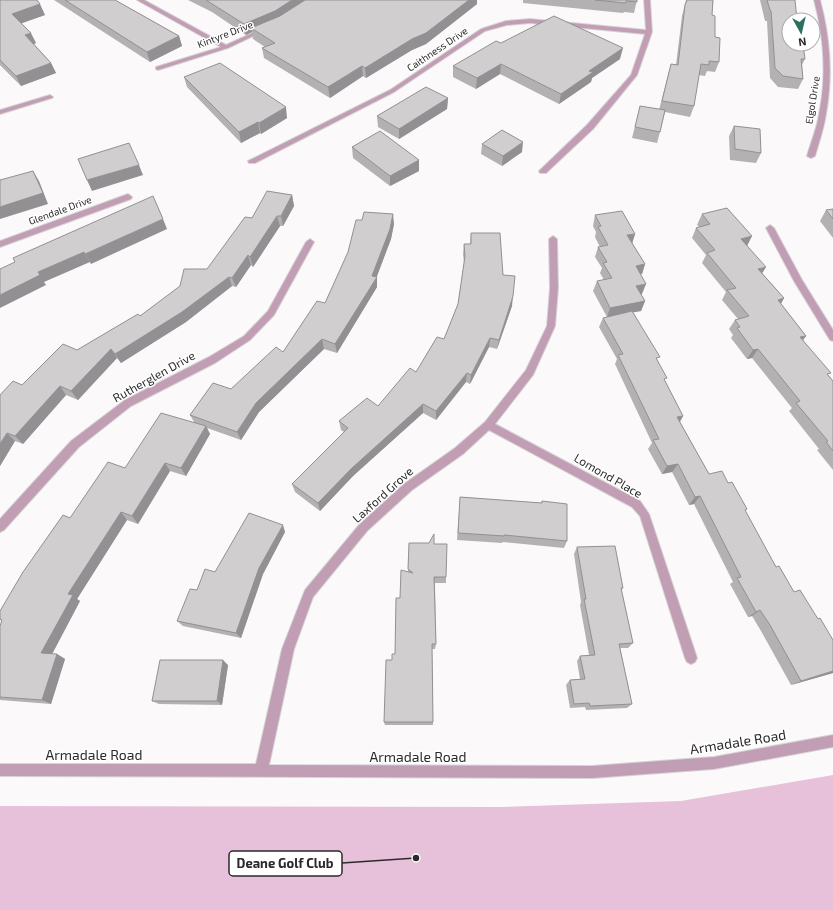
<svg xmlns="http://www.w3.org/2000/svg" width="833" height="910" font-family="'Exo 2',sans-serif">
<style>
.green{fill:#e7c1d9}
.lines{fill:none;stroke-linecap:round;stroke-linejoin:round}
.minor-casing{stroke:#d6d4d6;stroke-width:2}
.minor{fill:#c29eb4;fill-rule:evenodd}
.wall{fill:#b4b1b3}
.shaded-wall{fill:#929092}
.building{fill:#d1ced0;stroke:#929092}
.labels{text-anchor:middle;stroke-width:3;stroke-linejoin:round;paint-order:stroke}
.far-street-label{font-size:10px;fill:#2b2a2b;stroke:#fff}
.street-label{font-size:12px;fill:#2b2a2b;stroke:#fff}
.near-street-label{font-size:14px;fill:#2b2a2b;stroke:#fff}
.leader{fill:none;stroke:#2b2a2b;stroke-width:1.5}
.callout-dot{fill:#2b2a2b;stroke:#fff;stroke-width:1.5}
.callout{fill:#fff;stroke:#2b2a2b;stroke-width:1.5}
.callout-label{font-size:13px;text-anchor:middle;font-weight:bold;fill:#2b2a2b}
</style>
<rect width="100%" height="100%" fill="#fcf9fb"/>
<polygon class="green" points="833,775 833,910 0,910 0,806 503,807 681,801"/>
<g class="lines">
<g class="minor-casing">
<g id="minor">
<polygon points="137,0 144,0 226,45 261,29 266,30 228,48 158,70 156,69 156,67 221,47"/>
<polygon points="644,0 650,0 652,32 637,75 593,129 546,173 540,173 539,171 587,125 631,75 645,34 530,23 507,25 485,31 394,92 255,163 249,163 248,161 390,90 481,29 506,21 530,19 646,30"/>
<path d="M814 0H820C830 37 833 76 826 114 824 128 819 142 815 156L811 158 807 156C811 142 817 128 819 114 827 76 824 37 814 0Z"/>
<polygon points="50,95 53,97 52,98 0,114 0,110"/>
<polygon points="128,194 132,197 131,199 0,247 0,241"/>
<polygon points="770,225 774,228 802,280 833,330 833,341 830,340 794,281 766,228"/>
<polygon points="553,236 557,239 558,288 555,326 533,375 495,424 640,501 649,514 697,658 695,662 691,664 687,662 685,658 640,516 632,507 489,430 463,454 412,490 367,531 313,597 294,649 269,765 592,766 714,757 833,735 833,747 714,769 592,778 0,776 0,764 256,764 282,649 305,590 359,525 404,484 455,448 485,422 526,370 547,326 550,288 549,239"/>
<polygon points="310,239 314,242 274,315 250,340 215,363 131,406 79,447 4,530 0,532 0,519 71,441 125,400 209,357 244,336 268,311 306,242"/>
</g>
</g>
<use href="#minor" class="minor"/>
</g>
<g class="wall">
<polygon points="0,0 45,15 21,23 36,43 34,44 51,63 56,73 21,86 0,65"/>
<polygon points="54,0 115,0 179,36 182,46 150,62"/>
<polygon points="188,0 477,0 477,4 426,44 412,50 366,78 363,76 330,98 264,58 262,48 265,47 253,39 252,32 246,35 212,12"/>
<polygon points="523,0 637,0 634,13 624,12 623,13 523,3"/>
<polygon points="686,0 713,0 712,15 715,37 719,62 715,72 707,71 705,76 699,75 694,106 690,117 665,112 660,132 657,143 632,138 640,106 659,110 668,75 671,64 676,65 682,16"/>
<polygon points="760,0 795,0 789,20 805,59 802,65 803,79 798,89 778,87 770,78 767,21 765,21"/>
<polygon points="501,43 620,59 592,78 591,82 559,104 500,74 476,89 453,77 453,66"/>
<polygon points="184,77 287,118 261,134 260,133 241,143 187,87"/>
<polygon points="448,98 447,109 399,139 378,127 377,116"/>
<polygon points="734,126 761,153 756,163 730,160 729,136"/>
<polygon points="482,144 522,152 502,166 481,154"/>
<polygon points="352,147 419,160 419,171 390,186 353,158"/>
<polygon points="292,195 294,206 283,226 280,226 253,267 251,265 236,287 232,286 186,322 121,363 117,358 78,400 66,395 23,444 15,441 0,466 0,395 22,385 77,350 140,316 207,269 252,218"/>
<polygon points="833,209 833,238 820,221 826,210"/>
<polygon points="702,214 752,236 747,245 762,273 784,298 781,304 806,336 803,340 833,381 833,470 817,450 819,449 789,411 792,408 752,358 747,359 731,338 733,335 729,329 735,320 738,319 722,300 726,292 702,263 706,255 692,238 696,228 699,227 697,225"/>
<polygon points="595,215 635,234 632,243 645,264 642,274 640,274 642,294 641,294 645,301 641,311 633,312 658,361 665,381 683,416 680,422 709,474 728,483 747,509 745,511 776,567 794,592 818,619 833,640 833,673 791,685 761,631 752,616 748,617 730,584 733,582 694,504 689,505 672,472 662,474 648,449 652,443 615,364 617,359 599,327 603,318 607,317 593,291 597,281 604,280 600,273 602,268 595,257 598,247 600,247 595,237 596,232 593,226"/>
<polygon points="394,224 391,239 376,277 377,287 337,353 324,349 259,412 241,440 207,428 210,434 186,476 170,471 138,524 127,520 77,599 80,601 52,654 57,654 65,659 51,704 0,700 0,626 2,621 0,620 0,611 70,518 125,468 194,422 190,415 231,389 283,352"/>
<polygon points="471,233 503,275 512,306 497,349 489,347 470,384 466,382 436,420 423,413 353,476 320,511 295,492 292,484 344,432 341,430 339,421 378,406 416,372 444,339 458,304 464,263 463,254 464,244 470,244"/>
<polygon points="460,497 541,503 542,501 567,541 564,548 503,542 502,543 457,540"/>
<polygon points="285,532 263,574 241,638 183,626 177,621 215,572"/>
<polygon points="409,543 434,544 446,577 446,583 435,583 436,644 435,649 432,649 433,725 385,725 384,722 395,654 400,598 408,571"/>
<polygon points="577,547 623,588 621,590 633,643 628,648 620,648 632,704 627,708 586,710 585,707 570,708 566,685 570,680 580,679 577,661 580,656 589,655 580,605 581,602 574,554"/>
<polygon points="228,665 222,705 159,704 152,701"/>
</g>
<g class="shaded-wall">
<polygon points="292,0 309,0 276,22 251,28 252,32 246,35 244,24"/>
<polygon points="469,0 477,0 477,4 426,44 412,50 366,78 365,68"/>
<polygon points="40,4 45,15 17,25 12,14"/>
<polygon points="31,33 36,43 30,45 25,35"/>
<polygon points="179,36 182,46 150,62 147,52"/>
<polygon points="623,48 620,59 592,78 591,82 559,104 561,94 589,71"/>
<polygon points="51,63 56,73 21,86 16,76"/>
<polygon points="501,64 500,74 476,89 477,78"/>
<polygon points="362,66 363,76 330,98 328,87"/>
<polygon points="448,98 447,109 399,139 399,129"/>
<polygon points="286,107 287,118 261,134 259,123"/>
<polygon points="258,122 260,133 241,143 239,132"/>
<polygon points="523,142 522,152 502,166 503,156"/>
<polygon points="419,160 419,171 390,186 390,176"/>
<polygon points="139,165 143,175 92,191 87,180"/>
<polygon points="33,171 39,181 48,204 0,219 0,207"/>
<polygon points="292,195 294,206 283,226 281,216"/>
<polygon points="393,214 394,224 391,239 376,279 377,277 377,287 337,353 335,344 372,276"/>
<polygon points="277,216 280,226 253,267 250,257"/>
<polygon points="163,219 167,229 91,264 85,254"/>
<polygon points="635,234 632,244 627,235"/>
<polygon points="752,236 747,246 741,239"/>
<polygon points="84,252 90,262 44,282 46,285 0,308 0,295 38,272"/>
<polygon points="248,255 251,265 236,287 232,278"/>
<polygon points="645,264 642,274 632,276 636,266"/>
<polygon points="766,267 760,277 758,269"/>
<polygon points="229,277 232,286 186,322 121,363 115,354"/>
<polygon points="646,284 642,294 632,296 636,286"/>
<polygon points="513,296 512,306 497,349 499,340"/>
<polygon points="784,298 778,308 778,300"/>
<polygon points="645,301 641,311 607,317 610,308"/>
<polygon points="806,336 799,345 800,337"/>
<polygon points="490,338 489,347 470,384 471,375"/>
<polygon points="322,339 324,349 259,412 241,440 237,432 256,403"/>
<polygon points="111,349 117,358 78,400 71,391"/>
<polygon points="758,349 752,358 747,359 753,350"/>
<polygon points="467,373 466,382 436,420 436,411"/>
<polygon points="60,386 66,395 23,444 15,436"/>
<polygon points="423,404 423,413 353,476 320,511 318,503 352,468"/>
<polygon points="683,416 678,425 677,417"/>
<polygon points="206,426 210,434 186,476 181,468"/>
<polygon points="7,433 15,441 0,466 0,444"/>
<polygon points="165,463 170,471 138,524 132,516"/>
<polygon points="678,464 672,472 662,474 667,466"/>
<polygon points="700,496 694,504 689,505 695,497"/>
<polygon points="121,512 127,520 77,599 80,601 50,658 41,653 68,594"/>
<polygon points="283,525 285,532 263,574 241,638 236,633 259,568"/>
<polygon points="760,610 752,616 748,617 756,612"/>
<polygon points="57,654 65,659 51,704 42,700"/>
<polygon points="223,660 228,665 222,705 217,701"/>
<polygon points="833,671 833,673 791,685 801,681"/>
</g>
<g class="building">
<polygon points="0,0 37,0 40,4 12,14 31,33 25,35 51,63 16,76 0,60"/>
<polygon points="65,0 115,0 179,36 147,52"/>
<polygon points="206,0 292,0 275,11 244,24"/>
<polygon points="305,0 469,0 426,33 412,39 365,68 362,66 328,87 262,48 275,43 251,28 280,16"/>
<polygon points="595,0 637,0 637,2 626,1 626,3"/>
<polygon points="687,0 713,0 712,15 715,16 715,37 720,38 719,62 709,61 709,65 701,64 694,106 662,101 671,64 678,65 685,5"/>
<polygon points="767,0 795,0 797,20 789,20 789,44 803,44 805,59 801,59 803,79 783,76 775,68 771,11 770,10"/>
<polygon points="554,16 623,48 589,71 593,72 561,94 501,64 477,78 453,66 496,41 501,43"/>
<polygon points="220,63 286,107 259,123 258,122 239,132 184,77"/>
<polygon points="426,87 448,98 399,129 377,116"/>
<polygon points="640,106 665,110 660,132 635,127"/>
<polygon points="734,126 760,129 761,153 735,149"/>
<polygon points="502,130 523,142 503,156 482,144"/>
<polygon points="380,131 419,160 390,176 352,147"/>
<polygon points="129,143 139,165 87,180 78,159"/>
<polygon points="33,171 43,193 0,207 0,180"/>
<polygon points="267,191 292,195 281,216 277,216 250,257 248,255 232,278 229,277 182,312 115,354 111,349 71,391 60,386 15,436 7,433 0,444 0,395 13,381 22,385 63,344 77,350 138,314 140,316 180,286 184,269 207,269 245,217 252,218"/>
<polygon points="153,196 163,219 85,254 84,252 38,272 40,275 0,295 0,269 15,262 13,258"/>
<polygon points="727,208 752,236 741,239 766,267 758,269 784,298 778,300 806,336 800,337 831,373 827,374 833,381 833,451 826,442 828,441 796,403 800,401 758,349 753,350 737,328 740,327 735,320 749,316 727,290 736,288 707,253 715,250 696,228 710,224 702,214"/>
<polygon points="833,209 833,219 826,210"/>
<polygon points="622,211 635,234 627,235 645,264 636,266 646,284 636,286 645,301 610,308 597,281 612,278 603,263 607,262 598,247 608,245 598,227 601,226 595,215"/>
<polygon points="364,212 393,214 390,229 372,276 377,277 335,344 322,339 256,403 237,432 190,415 213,383 231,389 276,347 283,352 317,301 325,303 348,252 356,220 362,220"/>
<polygon points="471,233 500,233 503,275 515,276 513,296 499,340 490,338 471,375 467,373 436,411 423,404 352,468 318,503 292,484 348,428 339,421 367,398 378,406 410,368 416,372 437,337 444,339 458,304 465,256 464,244 471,244"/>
<polygon points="632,311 660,357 656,358 667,378 664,379 683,416 677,417 709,474 722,471 728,483 732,482 747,509 745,510 776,567 779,566 794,592 800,590 818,619 820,618 833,640 833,671 801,681 770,625 760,610 756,612 737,578 741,577 700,496 695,497 678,464 667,466 653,440 659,439 618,355 623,354 603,318"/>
<polygon points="161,413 206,426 181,468 165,463 132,516 121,512 68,594 73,595 41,653 57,654 42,700 0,697 0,626 2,620 0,619 0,611 23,572 63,515 70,518 108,462 125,468"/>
<polygon points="460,497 542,503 542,501 567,504 567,541 504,535 504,536 458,533"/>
<polygon points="249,513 283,525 259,568 236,633 177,621 190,589 197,590 205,569 215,572"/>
<polygon points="434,534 434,544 447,544 446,577 434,577 436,644 432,644 433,722 384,722 386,660 392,660 392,654 395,654 396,598 400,598 401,570 413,573 408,569 409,543 429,543"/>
<polygon points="615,546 623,588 621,588 633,643 619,644 632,704 590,706 589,703 574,704 570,680 585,679 580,656 595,655 584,599 586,599 577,547"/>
<polygon points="160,660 223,660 217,701 152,701"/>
</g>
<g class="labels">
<g class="far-street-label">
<text transform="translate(225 34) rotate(-21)" y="4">Kintyre Drive</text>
<text transform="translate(437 49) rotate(-34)" y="4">Caithness Drive</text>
<text transform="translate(812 100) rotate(-81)" y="4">Elgol Drive</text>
<text transform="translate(60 210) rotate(-20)" y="4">Glendale Drive</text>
</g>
<g class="street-label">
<text transform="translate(154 377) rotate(-29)" y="4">Rutherglen Drive</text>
<text transform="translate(608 476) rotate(30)" y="4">Lomond Place</text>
<text transform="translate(383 495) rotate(-42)" y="4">Laxford Grove</text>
</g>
<g class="near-street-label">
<text transform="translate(738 742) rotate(-9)" y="5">Armadale Road</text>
<text x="94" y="760">Armadale Road</text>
<text x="418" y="762">Armadale Road</text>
</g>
</g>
<path class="leader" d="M416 858L342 863"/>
<circle class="callout-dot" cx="416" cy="858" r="4"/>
<rect class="callout" x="229" y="851" width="113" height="25" rx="4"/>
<g class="callout-label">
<text x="285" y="868">Deane Golf Club</text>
</g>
<g transform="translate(801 32) rotate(172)"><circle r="19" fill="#ffffff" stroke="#aaaaaa"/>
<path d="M0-3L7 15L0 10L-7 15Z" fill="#2e7060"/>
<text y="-6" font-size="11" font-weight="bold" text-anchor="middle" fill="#2b2a2b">N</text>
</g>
</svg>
